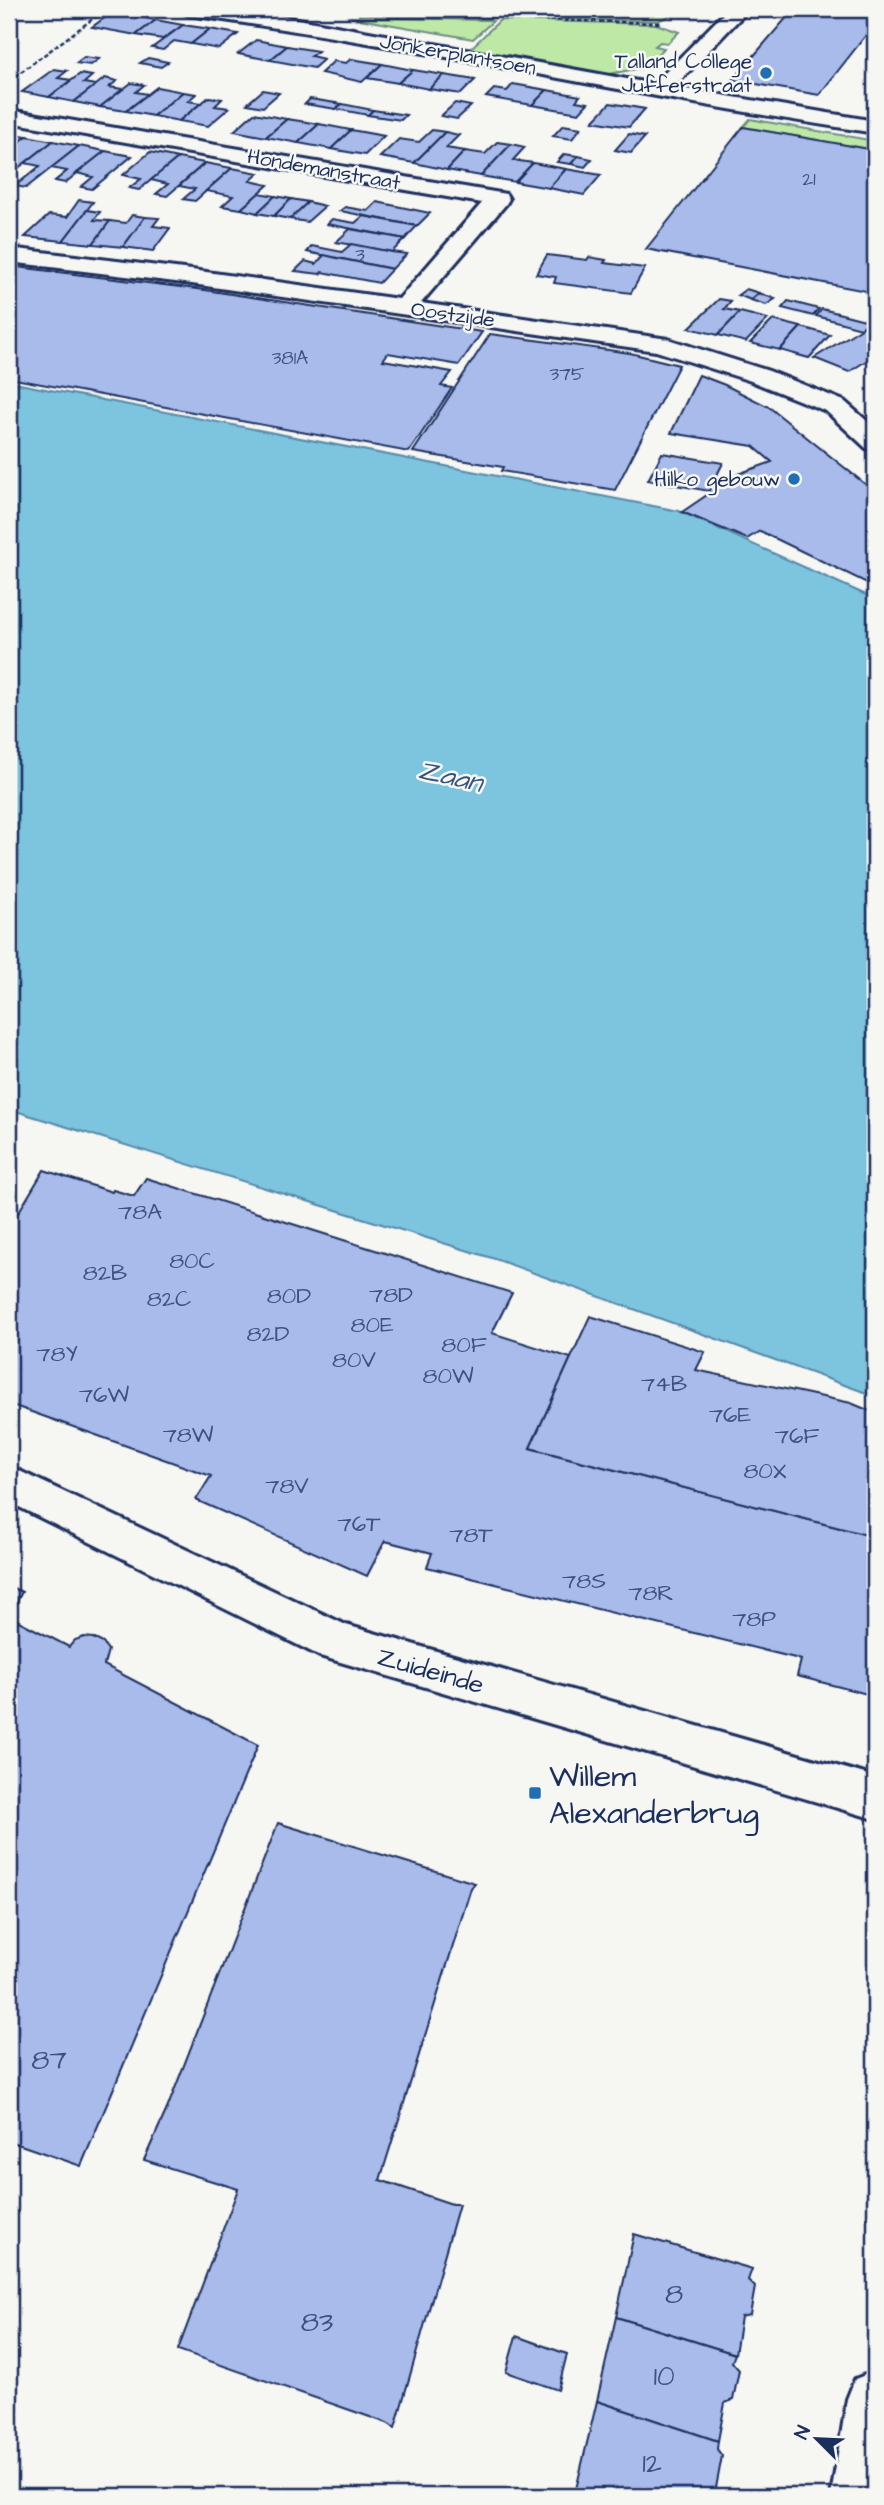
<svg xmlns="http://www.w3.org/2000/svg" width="884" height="2505" font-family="'Architects Daughter',sans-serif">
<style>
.green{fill:#bde8a5;stroke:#6c8c82;stroke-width:2}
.water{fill:#7dc5de;stroke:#5689ab;stroke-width:2}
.building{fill:#a8bbea;stroke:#1b2f5e;stroke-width:2}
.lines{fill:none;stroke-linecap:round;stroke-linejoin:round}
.street-casing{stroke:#1b2f5e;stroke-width:6}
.secondary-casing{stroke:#1b2f5e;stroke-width:6}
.path{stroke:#1b2f5e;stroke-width:2.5;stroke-dasharray:4.5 2.5;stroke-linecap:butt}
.street{fill:#f6f6f2;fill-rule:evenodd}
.secondary{fill:#f6f6f2;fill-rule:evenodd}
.poi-dot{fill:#1f6fb2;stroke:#f6f6f2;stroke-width:2.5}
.labels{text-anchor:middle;stroke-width:5;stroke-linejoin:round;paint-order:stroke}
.far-number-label{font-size:19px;fill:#3e5281}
.far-street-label{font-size:21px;fill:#1b2f5e;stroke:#f6f6f2}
.far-poi-label{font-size:21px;fill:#1b2f5e;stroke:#f6f6f2;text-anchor:end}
.number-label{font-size:23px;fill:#3e5281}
.street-label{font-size:26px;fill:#1b2f5e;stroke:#f6f6f2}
.water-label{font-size:28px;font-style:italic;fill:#34547e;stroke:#f6f6f2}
.near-number-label{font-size:28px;fill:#3e5281}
.near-poi-label{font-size:32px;fill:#1b2f5e;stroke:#f6f6f2;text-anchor:start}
</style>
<rect width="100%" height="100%" fill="#f6f6f2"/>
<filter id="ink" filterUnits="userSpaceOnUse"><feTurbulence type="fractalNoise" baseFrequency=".0143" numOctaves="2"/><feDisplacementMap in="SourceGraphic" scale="14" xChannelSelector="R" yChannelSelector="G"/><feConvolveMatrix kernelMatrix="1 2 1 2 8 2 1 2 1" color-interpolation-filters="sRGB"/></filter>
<g filter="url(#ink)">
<g class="green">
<polygon points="360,9 505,9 495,18 359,15"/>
<polygon points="513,9 684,9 658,21 503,18"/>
<polygon points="348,17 488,20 493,21 473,39"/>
<polygon points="500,20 656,24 679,32 668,43 660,42 655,46 664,48 647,67 609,74 468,51"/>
<polygon points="750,119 875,141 875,150 743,127"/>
</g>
<polygon class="water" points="9,382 679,511 875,599 875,1396 495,1259 9,1109"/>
<g class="building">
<polygon points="794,9 875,9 875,30 870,30 819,95 733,80"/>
<polygon points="110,14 128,15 156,20 136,35 92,27"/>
<polygon points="156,20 183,25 163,39 136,35"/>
<polygon points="183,25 210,29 191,44 174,41 163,50 152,48"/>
<polygon points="210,29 238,34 219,49 191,44"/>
<polygon points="256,40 287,46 270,60 238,54"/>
<polygon points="287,46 318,51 311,56 324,59 314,68 270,60"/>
<polygon points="84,57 99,59 91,65 76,63"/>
<polygon points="148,58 168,62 161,67 140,63"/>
<polygon points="351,59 382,64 362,82 321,73 334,61 346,63"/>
<polygon points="382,64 413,70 398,83 367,78"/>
<polygon points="54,69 67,71 58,78 71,80 49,97 22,92"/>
<polygon points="413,70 444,75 429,89 398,83"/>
<polygon points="80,74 92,76 84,83 96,85 74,102 49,97"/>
<polygon points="444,75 475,80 461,94 429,89"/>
<polygon points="105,78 117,81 109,87 123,89 100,107 74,102"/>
<polygon points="131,83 144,85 136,92 148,94 126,111 100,107"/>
<polygon points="513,84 547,90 532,105 486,97 494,89 507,91"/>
<polygon points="157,87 183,92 153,116 126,111"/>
<polygon points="263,90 279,93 263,107 247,104"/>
<polygon points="547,90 580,96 576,101 588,103 579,113 532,105"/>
<polygon points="183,92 196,94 188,101 201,103 179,121 153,116"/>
<polygon points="209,97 222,99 215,106 229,108 208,126 179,121"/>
<polygon points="310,99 342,104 336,109 305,104"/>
<polygon points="455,103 471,106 457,119 441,116"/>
<polygon points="610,103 645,109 629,127 593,121"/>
<polygon points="342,104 373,110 368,115 336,109"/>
<polygon points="373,110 406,115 401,120 368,115"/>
<polygon points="254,113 287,119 266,137 234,131"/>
<polygon points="287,119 319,124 298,143 266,137"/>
<polygon points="319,124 351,130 331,149 298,143"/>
<polygon points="563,125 581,128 572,139 553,136"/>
<polygon points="743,127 875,150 875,285 871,292 646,249"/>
<polygon points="351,130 384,136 365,155 331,149"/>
<polygon points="432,130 445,132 414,163 380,157 399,139 419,142"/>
<polygon points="445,132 459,135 446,148 465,151 447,170 414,163"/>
<polygon points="9,133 27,136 9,150"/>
<polygon points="629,134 645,137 631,153 615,150"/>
<polygon points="27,136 53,141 12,173 9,172 9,165 14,161 9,160 9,150"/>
<polygon points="53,141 79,146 26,188 15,186 40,166 25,163"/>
<polygon points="497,142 511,144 481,176 447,170 465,151 485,154"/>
<polygon points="511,144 525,147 513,160 533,163 515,182 481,176"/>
<polygon points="79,146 105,151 65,183 55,181 67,171 51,168"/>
<polygon points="105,151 132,156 92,189 81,187 93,177 77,173"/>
<polygon points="150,152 178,158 139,190 129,188 141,179 123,175"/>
<polygon points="564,154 578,156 571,164 557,162"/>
<polygon points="578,156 592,159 585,167 571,164"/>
<polygon points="178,158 205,163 167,196 156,194 168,184 151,180"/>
<polygon points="205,163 232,168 195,201 183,199 195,189 179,186"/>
<polygon points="533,163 566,169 549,188 515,182"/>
<polygon points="232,168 259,173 250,181 268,185 241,209 222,206 233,196 206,191"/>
<polygon points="566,169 601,175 584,195 549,188"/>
<polygon points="259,193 275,196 257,213 241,209"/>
<polygon points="275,196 291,199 274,216 257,213"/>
<polygon points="291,199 308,202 290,219 274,216"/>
<polygon points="79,200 93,202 63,241 25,237 49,215 67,217"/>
<polygon points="308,202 325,206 307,222 290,219"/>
<polygon points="377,202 430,213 417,226 340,211 345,207 368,211"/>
<polygon points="87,210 100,212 94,220 110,221 93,244 63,241"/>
<polygon points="132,215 145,217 123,247 93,244 110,221 126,223"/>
<polygon points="363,216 417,226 405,239 327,224 332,219 355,223"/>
<polygon points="145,217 159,218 153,226 170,228 153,251 123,247"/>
<polygon points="350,229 405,239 392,252 336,242"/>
<polygon points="351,244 392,252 407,254 392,269 307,252 312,246 342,252"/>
<polygon points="324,255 337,258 392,269 379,283 322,272 320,274 295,271 305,261 316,264"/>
<polygon points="547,255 587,260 589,257 606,260 604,263 645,268 631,293 554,283 556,277 536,274"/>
<polygon points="9,266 205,290 482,332 459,365 388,353 383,360 452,372 441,386 452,388 409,452 9,378"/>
<polygon points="746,289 759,293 751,300 738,295"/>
<polygon points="759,293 775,299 766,305 751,300"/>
<polygon points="719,299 731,301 724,309 740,312 718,335 689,328"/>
<polygon points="788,301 819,309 813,316 782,308"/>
<polygon points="822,309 869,321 861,328 816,316"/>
<polygon points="740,312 768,319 746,342 718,335"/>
<polygon points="773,320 801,327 780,350 750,343"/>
<polygon points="865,326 875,330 875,339 870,342 875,344 875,355 849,372 814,358"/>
<polygon points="801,327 830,335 809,358 780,350"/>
<polygon points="490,334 630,353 679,365 615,490 501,471 503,467 413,452"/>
<polygon points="699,375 725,385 769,407 875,492 875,582 869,584 760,531 747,539 682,512 738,474 772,462 753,446 671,433"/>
<polygon points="662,453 723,463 709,491 648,480"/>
<polygon points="44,1170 112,1192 113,1190 134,1196 146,1178 512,1293 492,1333 571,1358 530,1448 875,1537 875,1696 797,1676 801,1660 795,1658 427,1567 432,1553 385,1541 367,1576 196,1500 211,1476 9,1404 9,1228"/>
<polygon points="590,1316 705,1352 696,1370 851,1403 875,1413 875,1537 530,1448"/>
<polygon points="9,1586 22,1592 9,1616 69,1647 75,1640 84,1637 93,1638 103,1643 108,1650 104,1665 258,1745 81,2166 9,2141"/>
<polygon points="278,1823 475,1883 471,1888 380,2180 452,2204 459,2204 395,2428 387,2423 178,2350 238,2189 144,2160 167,2109"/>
<polygon points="634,2234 752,2269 748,2280 755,2287 750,2315 741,2317 735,2354 616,2317"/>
<polygon points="616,2317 735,2354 732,2362 739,2370 733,2400 725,2403 718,2441 597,2401"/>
<polygon points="516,2336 567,2354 558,2390 506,2372"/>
<polygon points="597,2401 718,2441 717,2449 722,2456 716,2488 708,2490 707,2496 597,2496 576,2489"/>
</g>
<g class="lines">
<g class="street-casing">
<g id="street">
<path d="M178 9H229L276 15 654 84 728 9H749L674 87 875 121V133C645 99 418 46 188 15Z"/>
<polygon points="9,110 506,194 509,199 506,204 421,303 668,339 769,371 844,401 875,428 875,450 866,448 826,411 751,381 656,351 192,284 9,262 9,248 192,270 399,299 482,203 9,122"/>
<polygon points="875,2371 875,2496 831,2496 847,2399 855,2379"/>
</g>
</g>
<g class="secondary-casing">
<polygon id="secondary" points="9,1466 346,1625 875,1777 875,1819 320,1656 9,1502"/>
</g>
<g class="path">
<polyline points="554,9 570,20"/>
<polyline points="501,16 509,9"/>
<polyline points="536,20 660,23"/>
<polyline points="21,72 106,9"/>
</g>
<use href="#street" class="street"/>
<use href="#secondary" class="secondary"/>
</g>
</g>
<g class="poi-dot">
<circle cx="766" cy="73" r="7"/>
<circle cx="794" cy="479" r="7"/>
<rect x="528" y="1786" width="14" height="14" rx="3.5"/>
</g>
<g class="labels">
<g class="far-number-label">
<text x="809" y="185">21</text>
<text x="360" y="261">3</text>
<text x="290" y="364">381A</text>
<text x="567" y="380">375</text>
</g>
<g class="far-street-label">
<text transform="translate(458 54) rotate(10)" y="7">Jonkerplantsoen</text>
<text transform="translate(324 169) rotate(10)" y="7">Hondemanstraat</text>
<text transform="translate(453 314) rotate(8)" y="7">Oostzijde</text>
</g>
<g class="far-poi-label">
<text x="752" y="68">Talland College<tspan x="752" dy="24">Jufferstraat</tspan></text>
<text x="780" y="486">Hilko gebouw</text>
</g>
<g class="number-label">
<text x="140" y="1219">78A</text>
<text x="192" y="1268">80C</text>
<text x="105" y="1280">82B</text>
<text x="391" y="1302">78D</text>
<text x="289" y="1303">80D</text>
<text x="169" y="1306">82C</text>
<text x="372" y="1332">80E</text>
<text x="268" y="1341">82D</text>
<text x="464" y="1352">80F</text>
<text x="57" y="1361">78Y</text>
<text x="354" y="1367">80V</text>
<text x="448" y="1383">80W</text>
<text x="664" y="1391">74B</text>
<text x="104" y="1402">76W</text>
<text x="730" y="1422">76E</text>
<text x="188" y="1442">78W</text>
<text x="797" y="1443">76F</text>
<text x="765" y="1478">80X</text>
<text x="287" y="1493">78V</text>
<text x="359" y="1531">76T</text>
<text x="471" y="1542">78T</text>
<text x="584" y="1588">78S</text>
<text x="651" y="1600">78R</text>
<text x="754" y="1626">78P</text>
</g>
<g class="street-label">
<text transform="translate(431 1670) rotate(16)" y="9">Zuideinde</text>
</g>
<g class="water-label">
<text transform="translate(451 775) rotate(13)" y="10">Zaan</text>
</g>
<g class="near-number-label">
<text x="49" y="2069">87</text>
<text x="674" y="2303">8</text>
<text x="317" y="2331">83</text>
<text x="664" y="2385">10</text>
<text x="652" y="2472">12</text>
</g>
<g class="near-poi-label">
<text x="549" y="1786">Willem<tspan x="549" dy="37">Alexanderbrug</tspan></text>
</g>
</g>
<rect width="884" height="2505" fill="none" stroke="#f6f6f2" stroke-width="35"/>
<rect x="18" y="18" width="849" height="2470" fill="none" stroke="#1b2f5e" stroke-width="2.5" filter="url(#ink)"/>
<g transform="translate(817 2439) rotate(294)" stroke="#f6f6f2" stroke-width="5" paint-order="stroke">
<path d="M0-5L12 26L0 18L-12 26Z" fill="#1b2f5e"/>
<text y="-10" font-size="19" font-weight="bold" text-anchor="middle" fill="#1b2f5e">N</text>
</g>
</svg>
